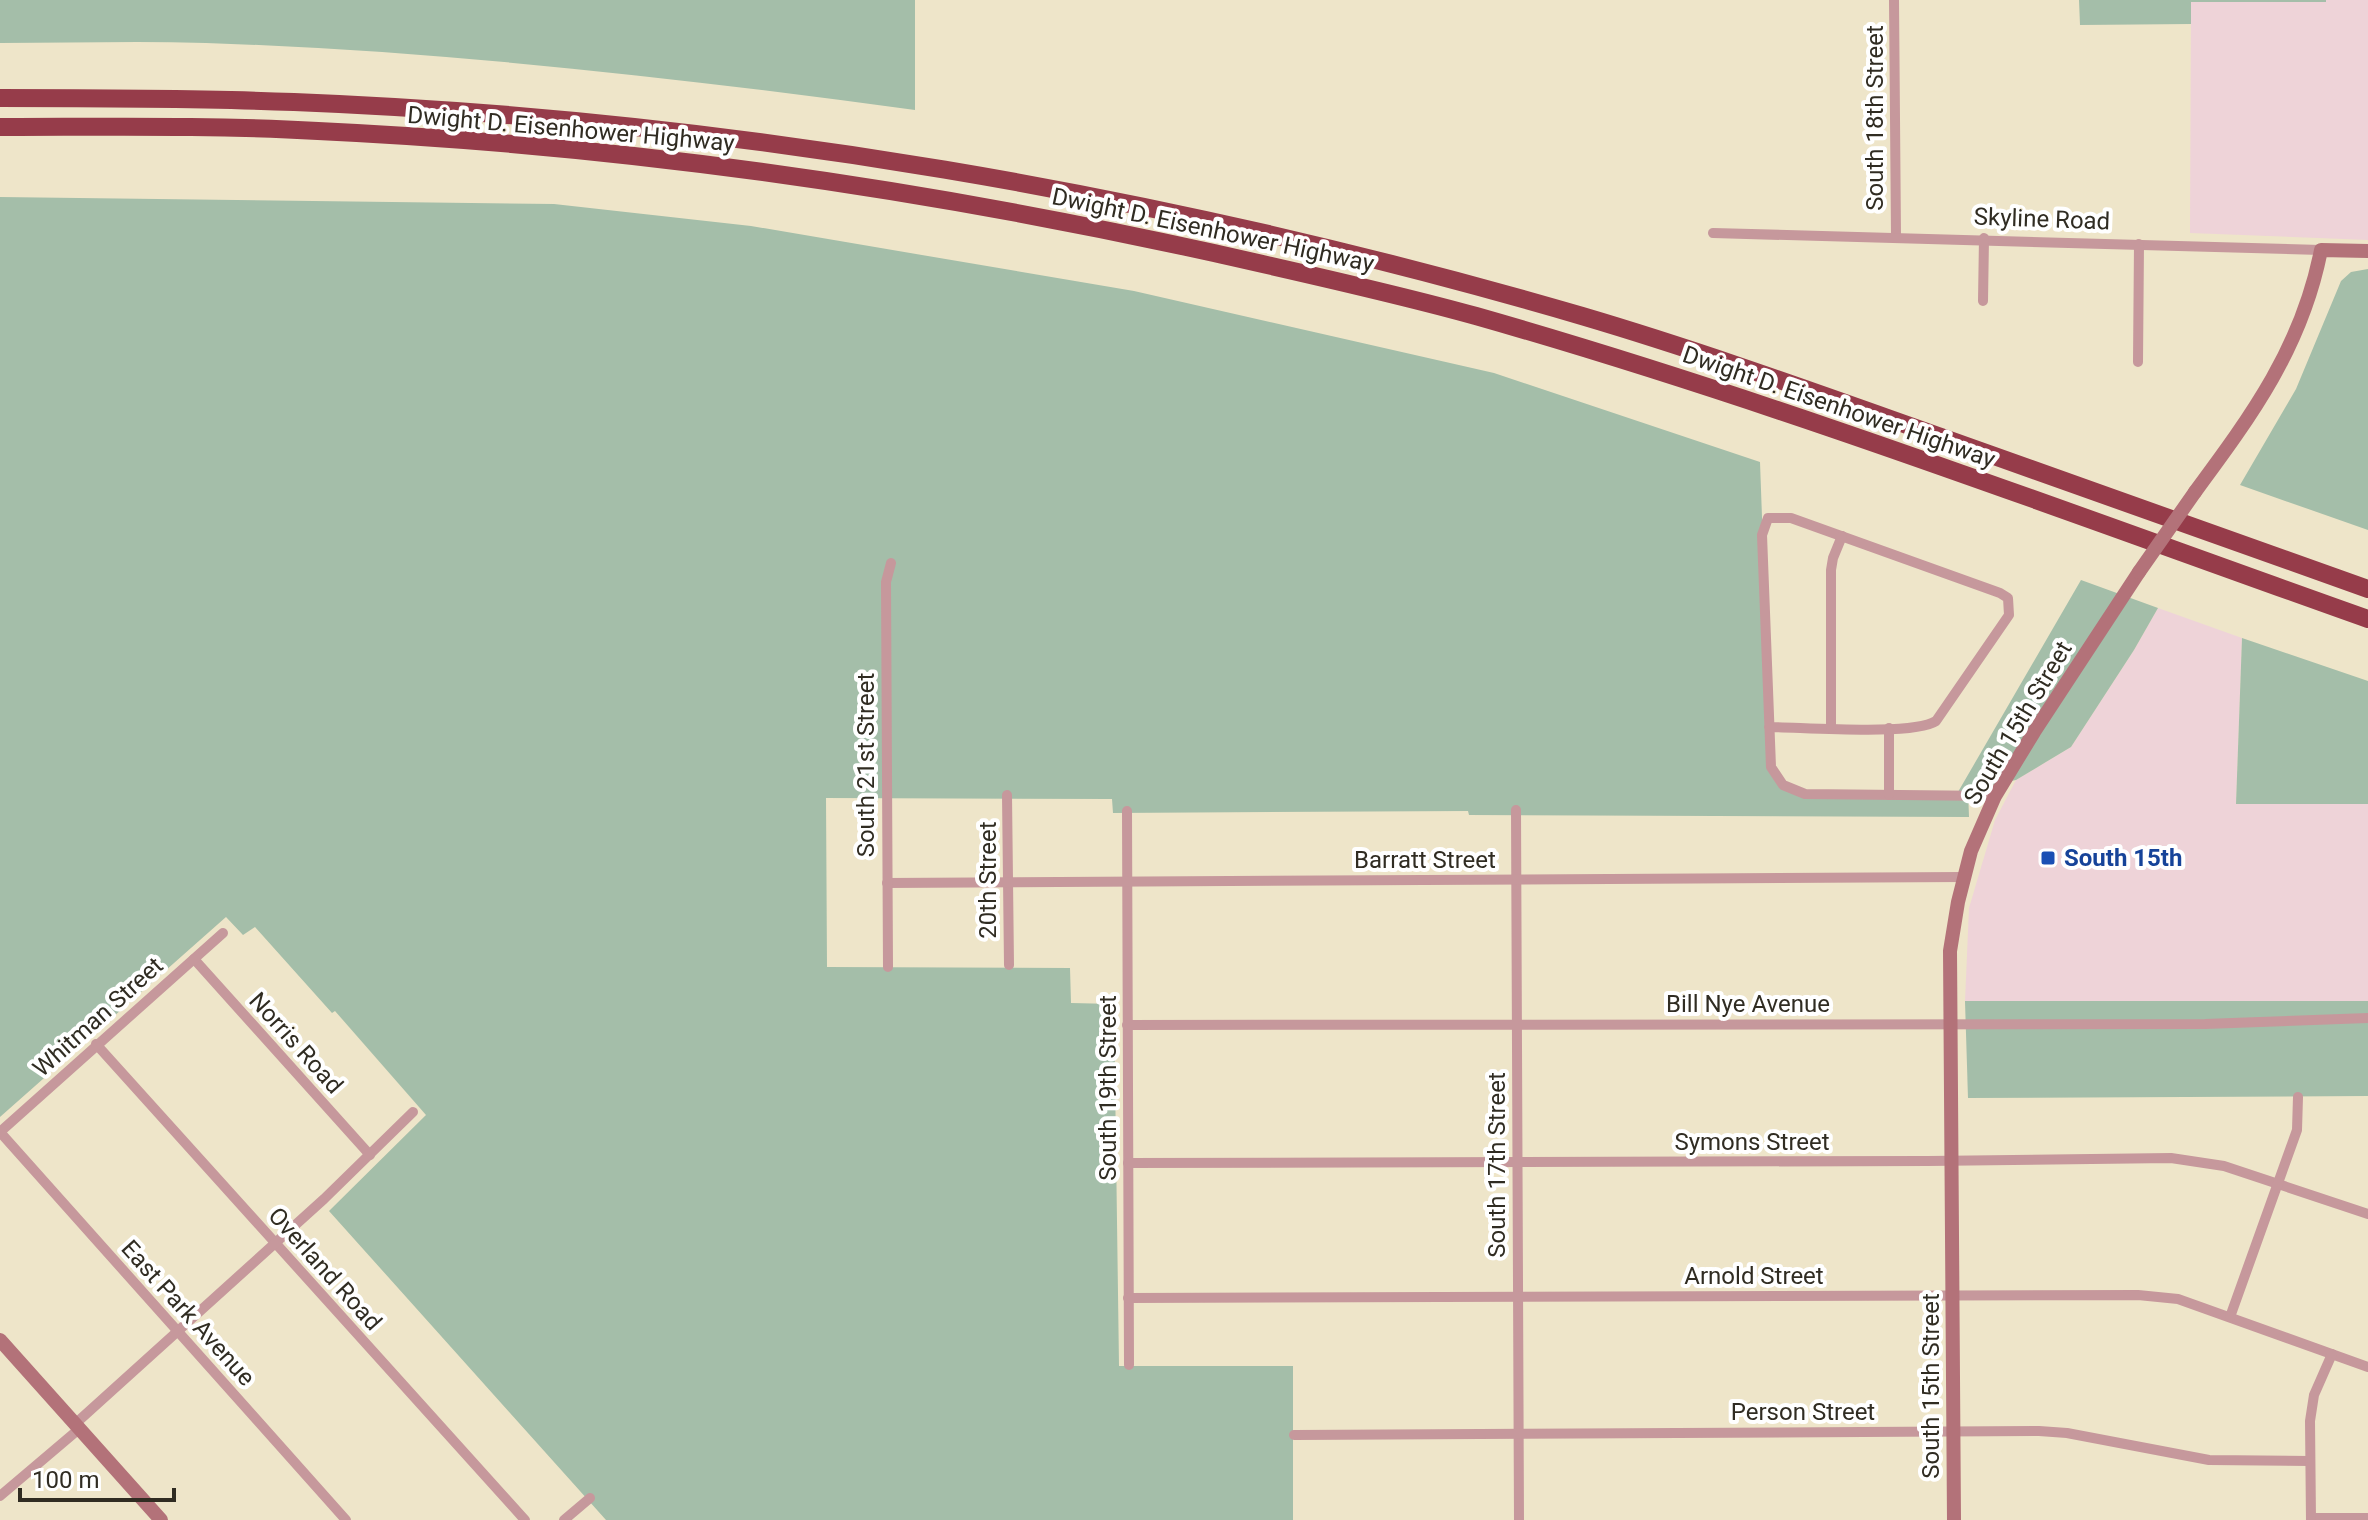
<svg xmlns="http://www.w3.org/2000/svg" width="2368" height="1520" font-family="Roboto,sans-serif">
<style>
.commercial{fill:#eed3d8}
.green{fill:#a4bea9}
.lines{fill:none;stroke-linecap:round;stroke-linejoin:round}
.street{stroke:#c6989c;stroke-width:10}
.secondary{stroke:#b37279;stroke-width:14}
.highway{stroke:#963c4a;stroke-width:18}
.secondary-bridge{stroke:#b37279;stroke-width:14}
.transit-dot{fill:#1a4fb4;stroke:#fff;stroke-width:3}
.labels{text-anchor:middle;stroke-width:8;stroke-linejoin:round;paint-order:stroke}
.street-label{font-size:24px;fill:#302c22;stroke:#fff}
.transit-label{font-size:24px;font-weight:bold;fill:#164399;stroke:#fff;text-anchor:start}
</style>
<rect width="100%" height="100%" fill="#eee5c9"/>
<g class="commercial">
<polygon points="2326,0 2368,0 2368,240 2190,233 2191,2 2326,2"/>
<polygon points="2158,608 2242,638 2236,804 2368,804 2368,1001 1965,1001 1969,908 1995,820 2016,780 2071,747 2134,650"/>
</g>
<g class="green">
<path d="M0 0H915V110C680 78 444 51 206 43 137 41 68 43 0 43Z"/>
<polygon points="2079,0 2326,0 2326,2 2191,2 2191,24 2080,25"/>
<polygon points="0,197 554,204 751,226 1134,291 1494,373 1760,462 1771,766 1793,790 1958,792 2081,580 2158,608 2134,650 2071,747 2016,780 1968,790 1969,817 1469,815 1468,811 1113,813 1112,799 826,798 827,967 1070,968 1071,1003 1114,1004 1119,1366 1293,1366 1293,1520 606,1520 329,1211 426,1115 335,1011 332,1013 255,927 243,935 226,917 0,1117"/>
<polygon points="2368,269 2368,530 2240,485 2296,389 2341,281 2351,272"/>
<polygon points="2242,638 2368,681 2368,804 2236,804"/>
<polygon points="1965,1001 2368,1001 2368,1096 1968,1098"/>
</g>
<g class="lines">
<g class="street">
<polyline points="1894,0 1896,236"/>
<polyline points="1713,233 2321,250"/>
<polyline points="1983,301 1984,238"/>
<polyline points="2138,362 2139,244"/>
<path d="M1769 727C1801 727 1914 736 1936 721L2009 615 2008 598 2000 593 1791 518H1768L1762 535 1771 767 1783 785 1805 794 1995 796"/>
<polyline points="1831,728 1831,570 1833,558 1842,536"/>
<polyline points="1889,728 1889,795"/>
<polyline points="1007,795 1009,965"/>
<polyline points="1516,810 1519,1520"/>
<polyline points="1127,811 1129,1365"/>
<polyline points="887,883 1964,877"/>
<polyline points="194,959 370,1155"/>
<polyline points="888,967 886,582 891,563"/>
<polyline points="1127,1025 2205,1024 2368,1018"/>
<polyline points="96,1044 525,1520"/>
<polyline points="0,1132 346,1520"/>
<polyline points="0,1132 223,933"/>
<polyline points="1128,1163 1928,1161 2171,1158 2224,1166 2368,1214"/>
<polyline points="1128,1298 2138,1295 2178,1299 2368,1367"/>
<polyline points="2230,1317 2297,1130 2298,1097"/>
<polyline points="75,1424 324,1199 413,1112"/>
<polyline points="1294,1435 2039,1431 2067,1433 2209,1460 2310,1461"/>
<polyline points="0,1496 79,1429"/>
<polyline points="2311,1518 2368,1518"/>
<polyline points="564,1520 590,1498"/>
<polyline points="2311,1520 2310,1421 2314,1395 2332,1354"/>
</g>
<g class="secondary">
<path d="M2195 492C2252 415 2302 347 2321 250L2368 251"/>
<polyline points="0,1340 161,1520"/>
<polyline points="1954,1520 1950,951 1958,902 1971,851 1995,796 2034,732 2139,572"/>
</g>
<g class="highway">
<path d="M0 98C98 98 196 98 294 102 729 119 1165 194 1582 316 1704 352 1822 395 1941 437 2084 488 2226 539 2368 589"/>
<path d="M0 127C106 127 212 125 318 131 619 145 920 188 1214 253 1302 273 1390 292 1476 316 1778 402 2072 514 2368 619"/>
</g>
<polyline class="secondary-bridge" points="2139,572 2195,492"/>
</g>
<rect class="transit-dot" x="2040" y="850" width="16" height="16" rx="4"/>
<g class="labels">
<g class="street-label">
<text transform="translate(1875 118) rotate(-90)" y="8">South 18th Street</text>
<text transform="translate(571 129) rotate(5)" y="8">Dwight D. Eisenhower Highway</text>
<text transform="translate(2042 219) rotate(2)" y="8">Skyline Road</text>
<text transform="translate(1213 230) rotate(12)" y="8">Dwight D. Eisenhower Highway</text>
<text transform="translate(1839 407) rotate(19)" y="8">Dwight D. Eisenhower Highway</text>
<text transform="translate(2018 723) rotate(-59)" y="8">South 15th Street</text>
<text transform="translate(866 765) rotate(-90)" y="8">South 21st Street</text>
<text x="1425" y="868">Barratt Street</text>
<text transform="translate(988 880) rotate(-90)" y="8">20th Street</text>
<text x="1748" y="1012">Bill Nye Avenue</text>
<text transform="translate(98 1017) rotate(-42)" y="8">Whitman Street</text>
<text transform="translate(296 1043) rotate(48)" y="8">Norris Road</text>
<text transform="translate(1108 1088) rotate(-90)" y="8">South 19th Street</text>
<text x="1752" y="1150">Symons Street</text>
<text transform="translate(1497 1165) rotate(-90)" y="8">South 17th Street</text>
<text transform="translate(325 1269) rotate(48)" y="8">Overland Road</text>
<text x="1754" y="1284">Arnold Street</text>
<text transform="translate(188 1313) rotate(48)" y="8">East Park Avenue</text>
<text transform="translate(1931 1386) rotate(-90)" y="8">South 15th Street</text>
<text x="1803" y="1420">Person Street</text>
</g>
<g class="transit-label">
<text x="2064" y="866">South 15th</text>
</g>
</g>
<path d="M20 1488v12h154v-12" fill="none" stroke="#302c22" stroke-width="4"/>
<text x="32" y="1488" font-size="24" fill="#302c22" stroke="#ffffff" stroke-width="6" paint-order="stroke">100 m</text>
</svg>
